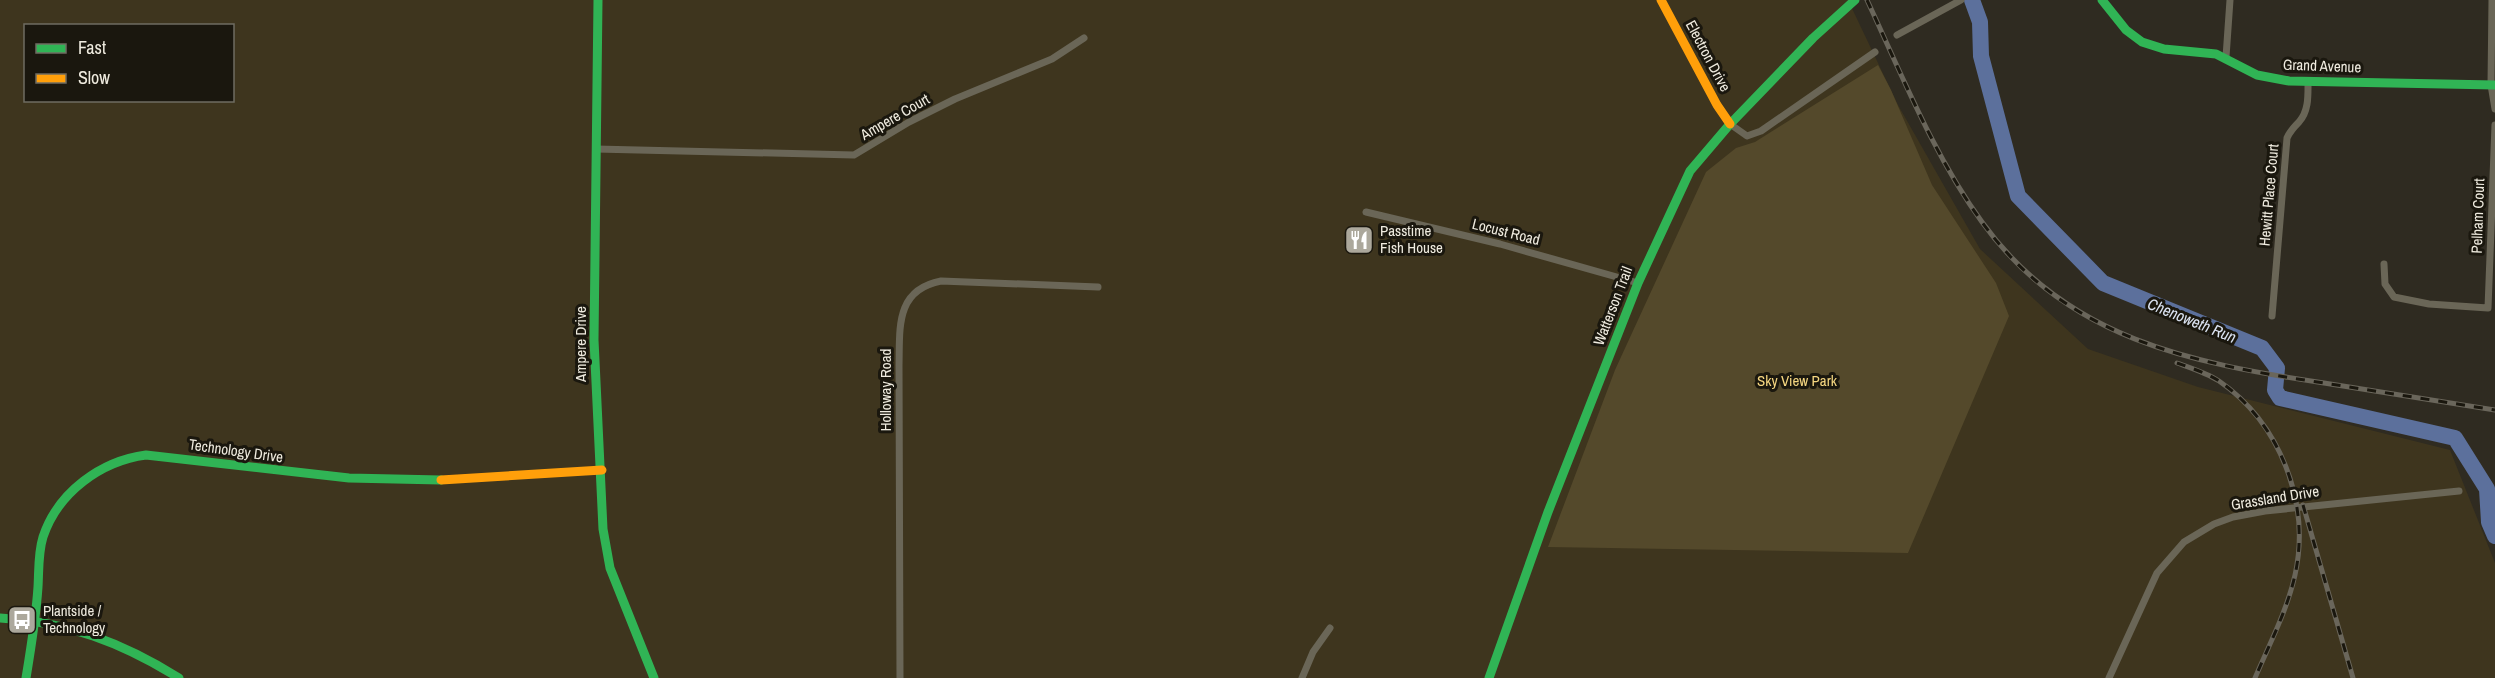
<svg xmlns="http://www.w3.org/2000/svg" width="2495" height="678" font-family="'Archivo Narrow',sans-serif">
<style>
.built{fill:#3e351e;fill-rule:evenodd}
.green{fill:#54492b}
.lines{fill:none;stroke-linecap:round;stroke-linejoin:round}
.stream{stroke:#5c709c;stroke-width:3}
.river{stroke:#5c709c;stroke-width:16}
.street{stroke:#6a6657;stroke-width:7}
.fast{stroke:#30b455;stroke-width:9}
.slow{stroke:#ff9f0a;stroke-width:9}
.rail-casing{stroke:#6a665b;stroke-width:5}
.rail{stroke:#1a170e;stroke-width:3;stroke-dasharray:9;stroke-linecap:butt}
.labels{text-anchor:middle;stroke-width:6;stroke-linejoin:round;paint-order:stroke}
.street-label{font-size:15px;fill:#efebdf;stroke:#1a170e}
.poi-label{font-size:15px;fill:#efebdf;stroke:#1a170e;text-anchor:start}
.park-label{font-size:15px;fill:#f5d680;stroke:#1a170e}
.water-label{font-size:16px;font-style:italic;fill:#dce4f3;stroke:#1a170e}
</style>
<rect width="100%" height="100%" fill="#2f2b21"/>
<path class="built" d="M0 0H1848L1898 105 1980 249 2088 349 2198 387 2450 450 2495 563V678H0ZM26 26H232V100H26Z"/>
<polygon class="green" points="1878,65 1891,90 1932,185 1996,283 2009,316 1908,553 1548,547 1615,370 1706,172 1736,148 1755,142"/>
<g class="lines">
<polyline class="stream" points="2487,489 2495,489"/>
<polyline class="river" points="1972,0 1980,22 1981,56 2018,196 2103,283 2262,348 2277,368 2275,390 2280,398 2455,438 2487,489 2489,522 2495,536"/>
<g class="street">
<polyline points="2492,0 2491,85 2495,109"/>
<polyline points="1897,35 1961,0"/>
<polyline points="2226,57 2230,0"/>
<polyline points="1730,124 1747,136 1761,131 1875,52"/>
<polyline points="596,149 854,155 909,122 955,99 1052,59 1084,38"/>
<polyline points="1366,212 1500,244 1638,283"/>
<polyline points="2384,264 2385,284 2394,297 2429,304 2488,308 2495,125"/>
<path d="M2272 316 2287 138C2290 131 2294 127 2299 122 2309 111 2308 95 2308 82"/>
<path d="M900 678 899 365C900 328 895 290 941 281L1098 287"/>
<polyline points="1302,678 1313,652 1330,628"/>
<polyline points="2109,678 2157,573 2184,542 2214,524 2233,517 2265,511 2459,491"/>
</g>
<g class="fast">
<polyline points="598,0 594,340 603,529 610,568 654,678"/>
<polyline points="2102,0 2126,30 2142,42 2164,49 2216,54 2257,75 2289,81 2495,85"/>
<path d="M0 618C66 621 123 643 179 678"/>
<path d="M26 678C31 648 36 617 38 587 39 570 38 553 43 537 58 492 101 461 146 455L349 478 441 480"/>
<polyline points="1489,678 1548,512 1638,283 1690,171 1730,124 1813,38 1855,0"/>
</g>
<g class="slow">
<polyline points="1661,0 1717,105 1730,124"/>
<polyline points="441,480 602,470"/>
</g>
<g class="rail-casing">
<g id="rail">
<path d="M1867 0C1901 73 1934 156 1982 222 2066 339 2191 363 2324 383 2381 392 2438 401 2495 410"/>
<path d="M2177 363C2191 368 2207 373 2219 381 2280 423 2311 503 2295 575 2287 611 2269 645 2255 678"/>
<polyline points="2303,505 2353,678"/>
</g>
</g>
<use href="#rail" class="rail"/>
</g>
<defs>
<g id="restaurant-square" transform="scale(1.5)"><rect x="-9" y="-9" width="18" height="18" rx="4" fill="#aca89c" stroke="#1a170e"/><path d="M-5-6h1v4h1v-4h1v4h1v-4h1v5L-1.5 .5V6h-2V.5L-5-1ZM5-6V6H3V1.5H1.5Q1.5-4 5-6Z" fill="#fff"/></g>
<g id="bus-square" transform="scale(1.5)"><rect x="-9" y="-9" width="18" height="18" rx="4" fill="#aca89c" stroke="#1a170e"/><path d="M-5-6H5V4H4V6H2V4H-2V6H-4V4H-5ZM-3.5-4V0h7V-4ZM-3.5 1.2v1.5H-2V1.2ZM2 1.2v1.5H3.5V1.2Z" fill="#fff"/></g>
</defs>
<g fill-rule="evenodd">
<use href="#restaurant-square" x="1359" y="240"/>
<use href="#bus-square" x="22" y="620"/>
</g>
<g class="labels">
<g class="street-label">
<text transform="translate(1708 56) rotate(62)" y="5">Electron Drive</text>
<text transform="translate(2322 66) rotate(2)" y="5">Grand Avenue</text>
<text transform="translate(895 117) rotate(-30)" y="5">Ampere Court</text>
<text transform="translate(2269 195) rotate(-85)" y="5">Hewitt Place Court</text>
<text transform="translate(2478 216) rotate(-88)" y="5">Pelham Court</text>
<text transform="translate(1506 232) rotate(14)" y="5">Locust Road</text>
<text transform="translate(1613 306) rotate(-69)" y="5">Watterson Trail</text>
<text transform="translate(581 344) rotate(-90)" y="5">Ampere Drive</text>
<text transform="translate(886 390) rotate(-90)" y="5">Holloway Road</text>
<text transform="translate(236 451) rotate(8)" y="5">Technology Drive</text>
<text transform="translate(2275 498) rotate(-9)" y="5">Grassland Drive</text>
</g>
<g class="poi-label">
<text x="1380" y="236">Passtime<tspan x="1380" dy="17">Fish House</tspan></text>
<text x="43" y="616">Plantside /<tspan x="43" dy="17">Technology</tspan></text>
</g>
<g class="park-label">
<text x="1797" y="386">Sky View Park</text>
</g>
<g class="water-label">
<text transform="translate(2192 320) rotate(22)" y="6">Chenoweth Run</text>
</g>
</g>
<rect x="24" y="24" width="210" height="78" fill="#1a170e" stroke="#6f6c62" stroke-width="1.5"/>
<rect x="36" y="44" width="30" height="9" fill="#30b455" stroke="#6f6c62" stroke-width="1.5"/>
<text x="78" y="54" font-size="18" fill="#efebdf">Fast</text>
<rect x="36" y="74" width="30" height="9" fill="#ff9f0a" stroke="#6f6c62" stroke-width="1.5"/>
<text x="78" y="84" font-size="18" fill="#efebdf">Slow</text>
</svg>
